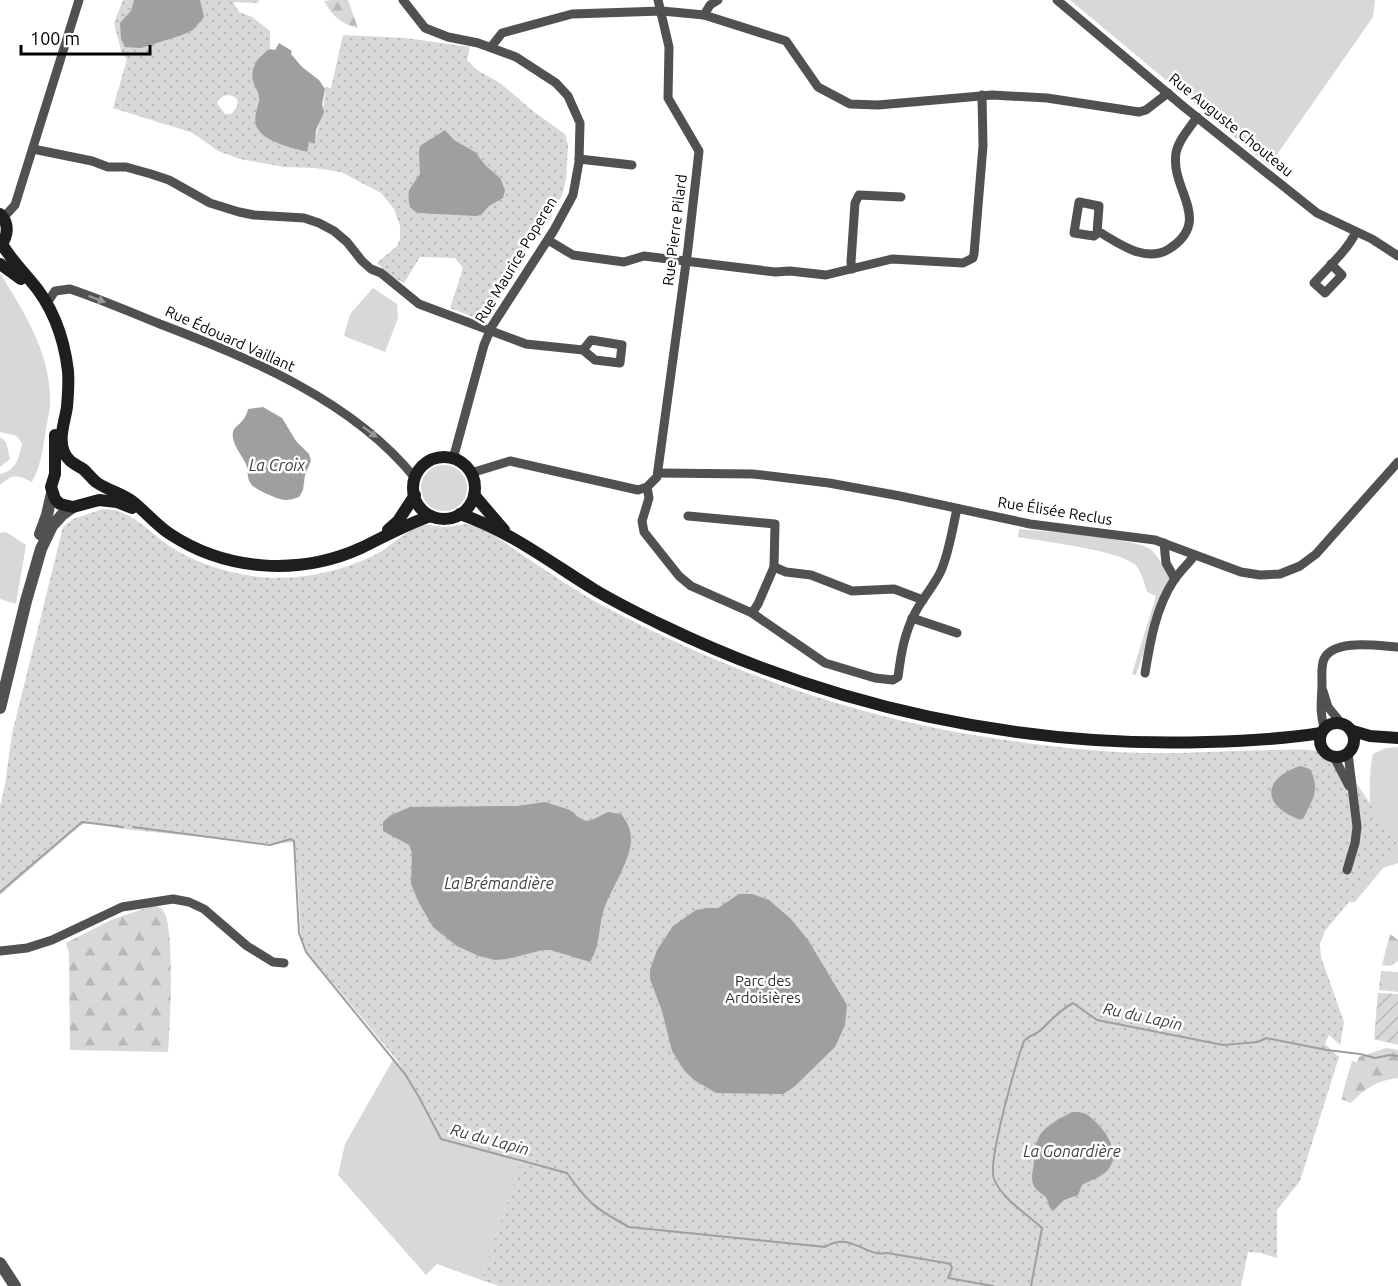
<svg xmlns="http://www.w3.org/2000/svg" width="1398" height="1286" font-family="Ubuntu,sans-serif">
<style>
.grass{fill:#d8d8d8}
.forest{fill:url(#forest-firs)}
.park{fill:url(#park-dots);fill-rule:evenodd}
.garden{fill:url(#garden-furrows)}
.water{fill:#9f9f9f}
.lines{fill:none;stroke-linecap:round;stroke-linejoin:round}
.stream{stroke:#9f9f9f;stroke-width:2}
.minor{stroke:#515151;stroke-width:9}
.tertiary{stroke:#515151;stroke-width:12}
.secondary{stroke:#1e1e1e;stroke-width:12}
.oneway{fill:#979797}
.labels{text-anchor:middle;stroke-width:5;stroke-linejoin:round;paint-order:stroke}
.street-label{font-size:15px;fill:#000;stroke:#fff}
.park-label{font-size:15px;fill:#2f2f2f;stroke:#fff}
.water-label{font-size:16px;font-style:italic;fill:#404040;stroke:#fff}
</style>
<defs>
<pattern id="forest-firs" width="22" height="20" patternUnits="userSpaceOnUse" patternTransform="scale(1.5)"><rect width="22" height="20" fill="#d8d8d8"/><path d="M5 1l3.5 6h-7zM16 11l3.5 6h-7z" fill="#b8b8b8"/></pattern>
<pattern id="park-dots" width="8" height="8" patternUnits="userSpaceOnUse" patternTransform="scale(1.5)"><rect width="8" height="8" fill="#d8d8d8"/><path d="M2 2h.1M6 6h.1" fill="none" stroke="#b8b8b8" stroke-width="1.8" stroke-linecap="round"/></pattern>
<pattern id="garden-furrows" width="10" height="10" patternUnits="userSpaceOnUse" patternTransform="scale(1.5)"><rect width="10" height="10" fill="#d8d8d8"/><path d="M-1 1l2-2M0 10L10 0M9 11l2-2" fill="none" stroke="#b8b8b8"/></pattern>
</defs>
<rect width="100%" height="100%" fill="#fff"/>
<g class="grass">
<polygon points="1070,0 1375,0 1373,17 1269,166"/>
<path d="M0 273C23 310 49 351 50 396 51 407 48 418 46 429 43 448 41 465 32 482 16 475 15 473 0 485V474C17 470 18 459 22 444L17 436 0 432Z"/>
<polygon points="373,288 397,304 398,318 385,352 344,336 350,314"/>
<polygon points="0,437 6,442 10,459 0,467"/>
<circle cx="444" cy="488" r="23"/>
<path d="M1019 529C1042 531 1135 538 1150 549 1160 557 1165 570 1171 580L1160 604 1136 675 1132 674 1156 596 1147 592C1144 583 1141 568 1133 563 1110 549 1047 542 1018 537Z"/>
<polygon points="6,532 26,545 16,604 0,599 0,533"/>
<path d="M1398 747V863L1383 868 1355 902H1350C1356 885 1365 866 1368 848 1373 817 1366 785 1373 754L1386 748Z"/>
<polygon points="394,1058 416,1090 444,1138 521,1161 481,1280 437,1264 426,1275 338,1175 345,1144"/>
</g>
<g class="forest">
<path d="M331 0H348L358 28C341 24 332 16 324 1Z"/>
<path d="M152 906C158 906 161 907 164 912 175 930 170 1028 168 1052L70 1050 69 953 66 943 111 920Z"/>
<polygon points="1390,934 1398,940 1398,961 1390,966 1382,965"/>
<polygon points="1381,971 1398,972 1398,992 1379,990"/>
<path d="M1386 1048 1398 1050V1078C1378 1080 1365 1088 1351 1103L1341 1099 1352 1061 1357 1062 1359 1057Z"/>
</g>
<g class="park">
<path d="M123 0H260L257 3 233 2 239 12 252 17 270 31V49L262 54 254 65 252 75 259 97 258 130 275 141 306 152 309 142 315 144C317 125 326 106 325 87L331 88 343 35 406 38 470 47 467 60 477 70 500 83 534 112 565 134 568 145 566 180 562 195 549 221 526 247 517 267 488 312 480 314 476 318 450 308 463 268 455 258 420 257 404 283 392 277 377 263 397 246 400 239V226L394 209 381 193 341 172 315 168 284 167 240 159 218 151 193 133 113 108 127 59 122 54 114 23ZM227 95C242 96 239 107 231 114H225L217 103 220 98Z"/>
<path d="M103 509C134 509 151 536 176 550 199 564 226 572 252 576 293 582 338 573 375 555 390 547 404 532 420 526 428 523 437 527 446 527 453 527 459 524 466 524 485 526 503 542 518 552 550 573 581 595 615 612 727 671 848 714 973 735 1029 744 1088 752 1145 753 1190 754 1234 750 1279 750 1293 750 1311 748 1325 753 1333 756 1341 763 1347 769L1397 844 1325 931 1320 944 1321 957 1344 1022 1340 1045 1329 1035 1325 1044 1339 1057 1300 1181 1277 1210V1258L1261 1253 1248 1252 1241 1286H499L481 1280 521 1161 444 1138 416 1090 396 1059 304 948 301 940 297 869 293 842 274 844 123 829 89 822 81 825 0 895V806L5 785 12 734 63 527 73 519Z"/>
</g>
<polygon class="garden" points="1378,993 1398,994 1398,1045 1374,1039"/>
<g class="water">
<polygon points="134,0 200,0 204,17 193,30 182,35 141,48 125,47 121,39 120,23 131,11"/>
<path d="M279 43 292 51 291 54 302 67 319 80 325 89 322 105 324 112 316 130 315 144 309 142 307 152C293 148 270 143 260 132 251 121 257 112 259 101 260 95 256 89 254 84 248 69 258 56 270 49L275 50Z"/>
<path d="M445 130 454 140 475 152 486 166 500 178 505 190 503 198 489 206 481 215 476 216 419 213C408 210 408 200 409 190L420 174 419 152 420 146Z"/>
<path d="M263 407 282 418 296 441 309 454 311 461 305 475 303 490 299 497C294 499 289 500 285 500 278 500 254 489 251 484 246 478 249 469 245 462 240 453 231 442 233 432 235 424 245 424 248 409Z"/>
<path d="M1300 766 1310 769C1321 790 1312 800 1303 819H1298C1261 805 1263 778 1300 766Z"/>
<path d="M545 802 570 810 578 817 586 821 592 820 608 812 621 814C627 822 631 829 631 839 631 860 611 889 604 909 598 927 601 945 590 962L551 950H543L507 959 495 960 479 956 457 946 433 927 419 903 411 884 412 853 409 845 383 831V822L391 815 410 807 517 806Z"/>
<polygon points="739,894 752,894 769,900 791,919 808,940 847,1005 845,1025 835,1047 794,1087 783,1094 716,1093 694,1080 684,1070 672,1051 662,1011 650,979 650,970 657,950 673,926 696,910 707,908 718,908"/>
<path d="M1072 1112C1076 1112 1082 1112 1086 1114 1101 1124 1121 1148 1110 1167 1104 1177 1092 1179 1082 1185L1078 1195 1064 1200 1053 1211C1048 1207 1049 1204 1047 1199 1044 1194 1037 1192 1034 1186 1030 1179 1033 1171 1034 1163 1034 1130 1047 1126 1072 1112Z"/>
</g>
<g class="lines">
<g class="stream">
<path d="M133 827 270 845 291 839 294 841 299 933 306 952 405 1074 419 1097 441 1139 567 1173C589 1204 596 1209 629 1227L825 1247C852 1231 863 1257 887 1253L946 1263 950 1264 952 1268 948 1278 993 1286"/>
<polyline points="0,892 82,822 123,827"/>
<path d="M1031 1286 1042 1228C1027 1214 1002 1199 994 1179 987 1162 1016 1063 1024 1041 1029 1036 1036 1034 1041 1030 1051 1020 1060 1010 1073 1003L1097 1020 1223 1045 1258 1042 1266 1038 1327 1050 1360 1054 1375 1058 1390 1055 1398 1056"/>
</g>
<g class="minor">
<polyline points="403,0 425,28 448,37 478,43 516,57 556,83 568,96 580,123 579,162 573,195 554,230 492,326 484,345 453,459"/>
<polyline points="1057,0 1184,107 1317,213 1372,239 1398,256"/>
<polyline points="704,15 710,5 718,0"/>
<polyline points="491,47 502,33 572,14 662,11 704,15 786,41 818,87 850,104 878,105 992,95 1047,98 1139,112 1146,110 1168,93"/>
<polyline points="33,149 92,161 108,167 126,167 151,174 169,180 210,203 239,212 254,215 304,218 319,223 334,231 347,242 362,261 371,269 381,273 419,304 526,344 583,350 595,360 620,363 622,345 591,340 583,350"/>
<polyline points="579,159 632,165"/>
<polyline points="4,217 15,205 79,0"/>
<path d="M1097 233 1099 206 1079 202 1074 233 1094 236 1097 233H1101C1121 245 1146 263 1169 249 1214 220 1170 190 1176 153 1178 140 1190 128 1197 117"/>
<polyline points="548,240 573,255 624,262 644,256 775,272 790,271 826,275 892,259 963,263 973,258 974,254 983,146 982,95"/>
<path d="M1331 264 1342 275 1325 293 1314 283C1328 267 1347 251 1356 232"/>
<polyline points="852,269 851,262 855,203 859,195 901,197"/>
<path d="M47 303 55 291 70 289C100 299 130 312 160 324 251 359 352 400 415 478"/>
<polyline points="471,473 510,461 638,490 647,487 657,477 688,248 699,151 668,98 669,47 658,0"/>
<polyline points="658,473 753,474 829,483 900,496 1030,524 1155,540 1241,572 1260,575 1280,574 1300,566 1316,554 1398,462"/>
<path d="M647 487 649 498 642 521 644 532 679 576 691 586 752 613 825 663 875 678 893 680 898 677C901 654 904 634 915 613 922 599 933 587 940 573 949 554 952 530 957 509"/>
<polyline points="688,516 775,524 774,567 758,604 752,613"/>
<polyline points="1164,543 1166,563 1175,579"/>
<polyline points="774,567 786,572 811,575 852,591 894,589 923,600"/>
<polyline points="912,618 957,633"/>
<path d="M1145 673C1150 642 1156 607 1174 580 1180 571 1188 564 1195 555"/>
<polyline points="1323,691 1328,707 1341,723"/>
<path d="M1324 728C1319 708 1322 701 1322 682 1322 675 1321 666 1324 659 1334 638 1379 646 1398 647"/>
<polyline points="1334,757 1349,786"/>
<polyline points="1347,870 1355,843 1357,827 1348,753"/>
<polyline points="0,951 27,948 52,940 122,907 173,899 189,902 204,909 247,946 273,962 284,963"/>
</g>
<g class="tertiary">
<polyline points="40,534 47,515 52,493"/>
<polyline points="0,708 26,601 41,549 52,526 62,515 73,507"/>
<polyline points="0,1263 15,1286"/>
</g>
<g class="secondary">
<path d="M0 214C10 224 8 236 0 247"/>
<path d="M2 244C10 258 20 268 30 280 52 305 64 337 68 371 69 383 68 395 67 407 65 421 58 438 64 452 68 462 75 464 83 469 88 473 91 478 96 482 107 490 121 493 132 501 145 511 156 525 170 534 226 571 299 576 361 548 384 537 406 524 431 516"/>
<polyline points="0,264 21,279"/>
<polyline points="55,435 55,474 51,487 55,499 60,504 73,507 99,500 117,502 132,508"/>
<circle cx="444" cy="488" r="31"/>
<polyline points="474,495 504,530"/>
<path d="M460 514C510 531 551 563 595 590 617 603 641 615 664 626 832 707 1020 748 1207 742 1245 741 1284 739 1321 733"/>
<polyline points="388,530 398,521 415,495"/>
<circle cx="1337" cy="740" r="17"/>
<polyline points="1353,731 1370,736 1398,738"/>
</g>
</g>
<defs><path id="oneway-solid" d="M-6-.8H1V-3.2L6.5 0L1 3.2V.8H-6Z" transform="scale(1.5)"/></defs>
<g class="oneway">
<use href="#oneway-solid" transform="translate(97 299) rotate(21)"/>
<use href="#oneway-solid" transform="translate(370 432) rotate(37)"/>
</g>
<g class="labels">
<g class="street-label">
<text transform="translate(1231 125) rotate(39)" y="5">Rue Auguste Chouteau</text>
<text transform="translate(675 230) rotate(-83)" y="5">Rue Pierre Pilard</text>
<text transform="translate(516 260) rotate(-59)" y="5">Rue Maurice Poperen</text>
<text transform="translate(230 339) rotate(24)" y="5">Rue Édouard Vaillant</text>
<text transform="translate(1055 511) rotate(9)" y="5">Rue Élisée Reclus</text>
</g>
<g class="park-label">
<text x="763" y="986">Parc des<tspan x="763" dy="17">Ardoisières</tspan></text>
</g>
<g class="water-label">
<text x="277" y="471">La Croix</text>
<text x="499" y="889">La Brémandière</text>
<text transform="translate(1143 1016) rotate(12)" y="6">Ru du Lapin</text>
<text transform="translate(490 1139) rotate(15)" y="6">Ru du Lapin</text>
<text x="1072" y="1157">La Gonardière</text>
</g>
</g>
<path d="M21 45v9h129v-9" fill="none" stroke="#000000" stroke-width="3"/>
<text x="30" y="45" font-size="18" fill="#000000" stroke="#ffffff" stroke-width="4.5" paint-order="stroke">100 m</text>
</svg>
